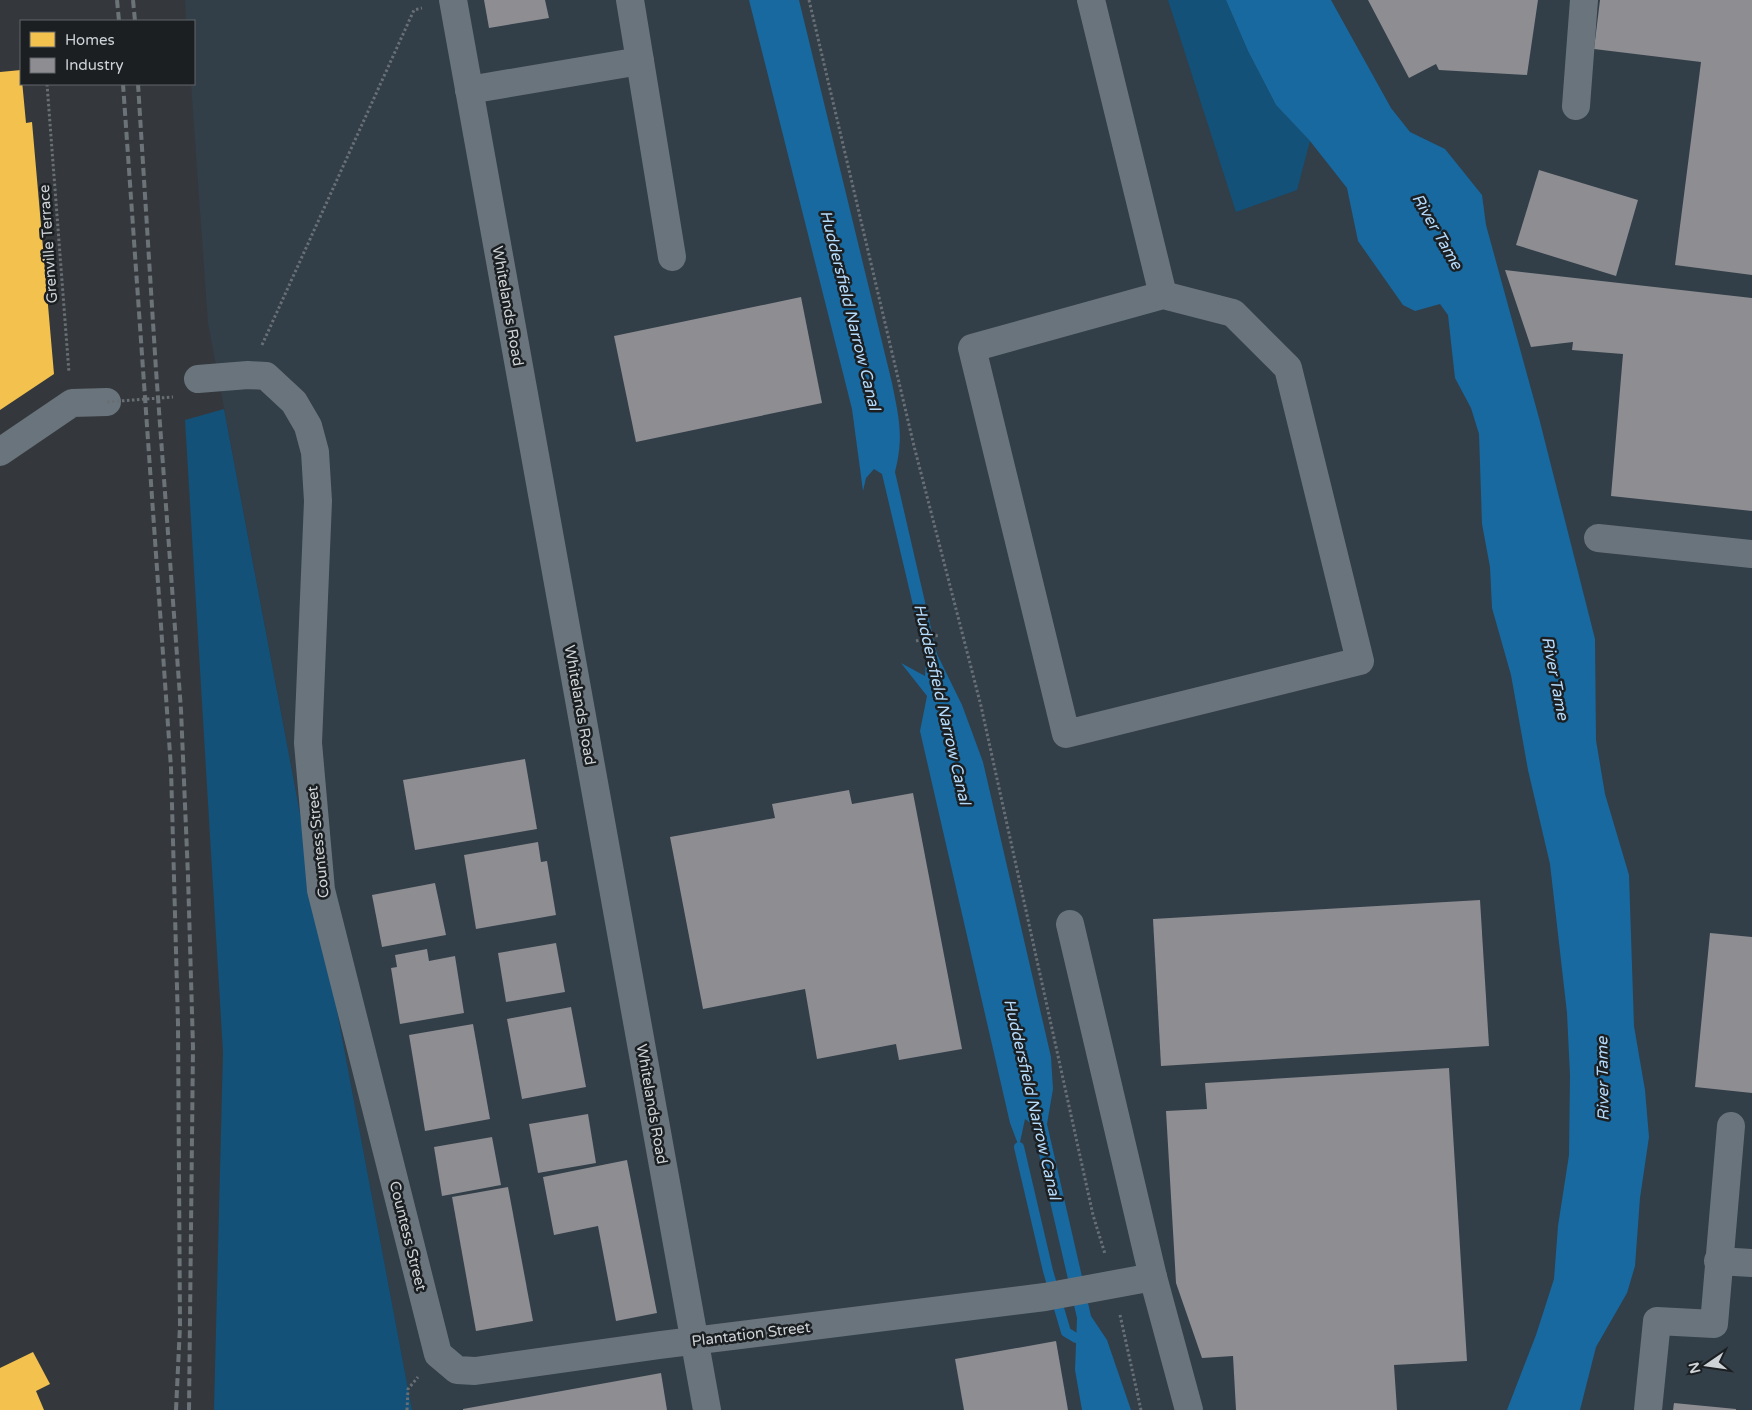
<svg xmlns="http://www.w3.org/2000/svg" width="1752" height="1410" font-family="'Varela Round',sans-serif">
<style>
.built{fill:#323e48}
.green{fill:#135179}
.water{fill:#1769a0}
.homes{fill:#f2c14e}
.industry{fill:#8d8d92}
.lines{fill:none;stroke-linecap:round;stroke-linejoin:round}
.stream{stroke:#1769a0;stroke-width:10}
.path{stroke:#686f75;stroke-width:3;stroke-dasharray:2.5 2.5;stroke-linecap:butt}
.minor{stroke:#6a747c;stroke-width:28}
.rail{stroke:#6b7378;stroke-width:4;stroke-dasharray:8 4;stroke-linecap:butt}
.path-bridge{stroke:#686f75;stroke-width:3;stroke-dasharray:2.5 2.5;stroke-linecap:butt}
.labels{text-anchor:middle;stroke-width:5;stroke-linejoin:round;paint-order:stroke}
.street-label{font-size:15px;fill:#ced3d7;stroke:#1b1f22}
.water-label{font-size:16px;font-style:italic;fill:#b5dbfc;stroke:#1b1f22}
</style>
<rect width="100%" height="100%" fill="#34383c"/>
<polygon class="built" points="185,0 1752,0 1752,1410 412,1410 208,323 191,84 194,84 194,21 186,21"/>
<g class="green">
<polygon points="1168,0 1226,0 1248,51 1276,105 1310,141 1297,190 1236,212"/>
<polygon points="224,409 412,1410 214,1410 223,1052 185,420"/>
</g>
<g class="water">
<path d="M749 0H799L892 383C899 418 904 437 895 472L937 654 962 705 983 762 1051 1057 1053 1089 1047 1124 1091 1316 1107 1340 1131 1410H1082L1075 1370 1077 1318 1032 1124 1025 1119 1019 1147 1010 1123 920 731 927 696 901 663 925 676 926 660 882 474 874 469 866 478 863 491 852 409Z"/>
<polygon points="1226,0 1331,0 1391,108 1410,132 1445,149 1482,195 1486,225 1539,418 1595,639 1596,740 1605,794 1629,875 1634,1026 1645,1090 1649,1137 1640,1198 1635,1266 1627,1293 1596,1347 1580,1410 1507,1410 1536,1335 1554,1279 1558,1226 1569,1155 1570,1075 1567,1013 1550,864 1528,770 1511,675 1492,608 1490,567 1482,524 1479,434 1471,408 1455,378 1448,315 1440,304 1415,311 1403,305 1358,241 1347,188 1310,141 1276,105 1248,51"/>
</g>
<g class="homes">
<polygon points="21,70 26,123 32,122 54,374 0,410 0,72"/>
<polygon points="33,1352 50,1384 36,1391 44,1410 0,1410 0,1368"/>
</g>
<g class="industry">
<polygon points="484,0 545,0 549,18 489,28"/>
<polygon points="1368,0 1538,0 1527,75 1439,70 1436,64 1409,78"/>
<polygon points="1600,0 1752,0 1752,275 1675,265 1701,62 1594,49"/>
<polygon points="1539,170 1638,200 1616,276 1516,245"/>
<polygon points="1505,270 1752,298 1752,511 1611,496 1623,354 1572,350 1573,342 1531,347"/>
<polygon points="801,297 822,403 636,442 614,336"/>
<polygon points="525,759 537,829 415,850 403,780"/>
<polygon points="849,790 852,804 913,793 962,1049 899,1060 896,1044 817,1059 805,989 703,1009 670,837 775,818 772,804"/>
<polygon points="538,842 541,862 547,861 556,915 476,929 464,855"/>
<polygon points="435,883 446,935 382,947 372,895"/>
<polygon points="1480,900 1489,1046 1161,1066 1153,919"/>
<polygon points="1710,933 1752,937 1752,1093 1695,1087"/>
<polygon points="556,943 565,992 506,1002 498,953"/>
<polygon points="427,949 429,961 455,956 464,1013 400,1024 391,968 397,967 395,955"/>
<polygon points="571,1007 586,1087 522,1099 507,1019"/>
<polygon points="473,1024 490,1119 425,1131 409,1035"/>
<polygon points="1449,1068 1467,1361 1394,1365 1397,1410 1236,1410 1233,1356 1202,1358 1176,1283 1166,1111 1207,1109 1205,1083"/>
<polygon points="588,1114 596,1163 538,1173 529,1124"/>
<polygon points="492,1137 501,1185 442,1196 434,1147"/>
<polygon points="627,1160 657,1313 616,1321 598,1226 554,1235 543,1177"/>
<polygon points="508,1187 533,1321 476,1331 452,1197"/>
<polygon points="1056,1341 1068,1410 964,1410 955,1359"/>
<polygon points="661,1373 667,1410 463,1410 463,1409"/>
<polygon points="1674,1403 1736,1409 1736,1410 1673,1410"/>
</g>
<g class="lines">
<polyline class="stream" points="1019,1147 1048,1271 1066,1332 1076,1338"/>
<g class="path">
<polyline points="809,0 914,446 981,706 1093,1215 1105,1254"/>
<polyline points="47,84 69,373"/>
<polyline points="262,345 414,10 422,8"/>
<polyline points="916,641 939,635"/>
<polyline points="1120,1315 1141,1410"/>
<polyline points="407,1410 408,1389 418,1377"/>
</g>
<g class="minor">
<polyline points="453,0 707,1410"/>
<polyline points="1091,0 1163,295"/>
<polyline points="640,61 672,257"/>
<polyline points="469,90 640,61 630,0"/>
<polyline points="1576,106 1584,0"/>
<polygon points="1163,295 1233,313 1288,368 1360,661 1066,734 972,348"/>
<polyline points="198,379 248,375 266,376 294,402 308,426 315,452 318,501 308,743 321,890 438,1354 457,1370 475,1371 660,1345 1045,1297 1153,1277 1189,1410"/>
<polyline points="0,452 72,403 107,402"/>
<polyline points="1598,538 1752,554"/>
<polyline points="1070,924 1153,1277"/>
<polyline points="1718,1261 1752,1263"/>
<polyline points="1648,1410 1657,1321 1714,1324 1731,1126"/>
</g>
<g class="rail">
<polyline points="117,0 119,21"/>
<polyline points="133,0 135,21"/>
<polyline points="123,84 171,768 178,1024 180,1326 176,1410"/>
<polyline points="138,84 156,370 181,710 188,876 193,1047 189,1410"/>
</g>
<polyline class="path-bridge" points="107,402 173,397"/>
</g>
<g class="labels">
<g class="street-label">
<text transform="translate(48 244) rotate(-94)" y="5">Grenville Terrace</text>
<text transform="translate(508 306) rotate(80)" y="5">Whitelands Road</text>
<text transform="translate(580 705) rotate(80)" y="5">Whitelands Road</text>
<text transform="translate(318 842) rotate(-96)" y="5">Countess Street</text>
<text transform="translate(652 1104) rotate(80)" y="5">Whitelands Road</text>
<text transform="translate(408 1236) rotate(76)" y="5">Countess Street</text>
<text transform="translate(751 1334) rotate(-7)" y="5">Plantation Street</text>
</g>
<g class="water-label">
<text transform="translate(1438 231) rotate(60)" y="6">River Tame</text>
<text transform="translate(851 310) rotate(76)" y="6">Huddersfield Narrow Canal</text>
<text transform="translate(1556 678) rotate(79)" y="6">River Tame</text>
<text transform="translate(943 704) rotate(77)" y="6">Huddersfield Narrow Canal</text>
<text transform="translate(1602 1079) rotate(-91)" y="6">River Tame</text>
<text transform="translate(1033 1099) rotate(77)" y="6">Huddersfield Narrow Canal</text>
</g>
</g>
<rect x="20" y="20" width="175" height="65" fill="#1b1f22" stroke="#63676a"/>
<rect x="30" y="32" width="25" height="15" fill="#f2c14e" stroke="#63676a"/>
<text x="65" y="45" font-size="15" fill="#ced3d7">Homes</text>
<rect x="30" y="58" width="25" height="15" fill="#8d8d92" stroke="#63676a"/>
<text x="65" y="70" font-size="15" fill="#ced3d7">Industry</text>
<g transform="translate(1707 1365) rotate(257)" stroke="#1b1f22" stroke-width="4" paint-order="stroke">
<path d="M0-4L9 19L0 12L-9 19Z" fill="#ced3d7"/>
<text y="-8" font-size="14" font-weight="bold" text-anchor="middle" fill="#ced3d7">N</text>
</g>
</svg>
